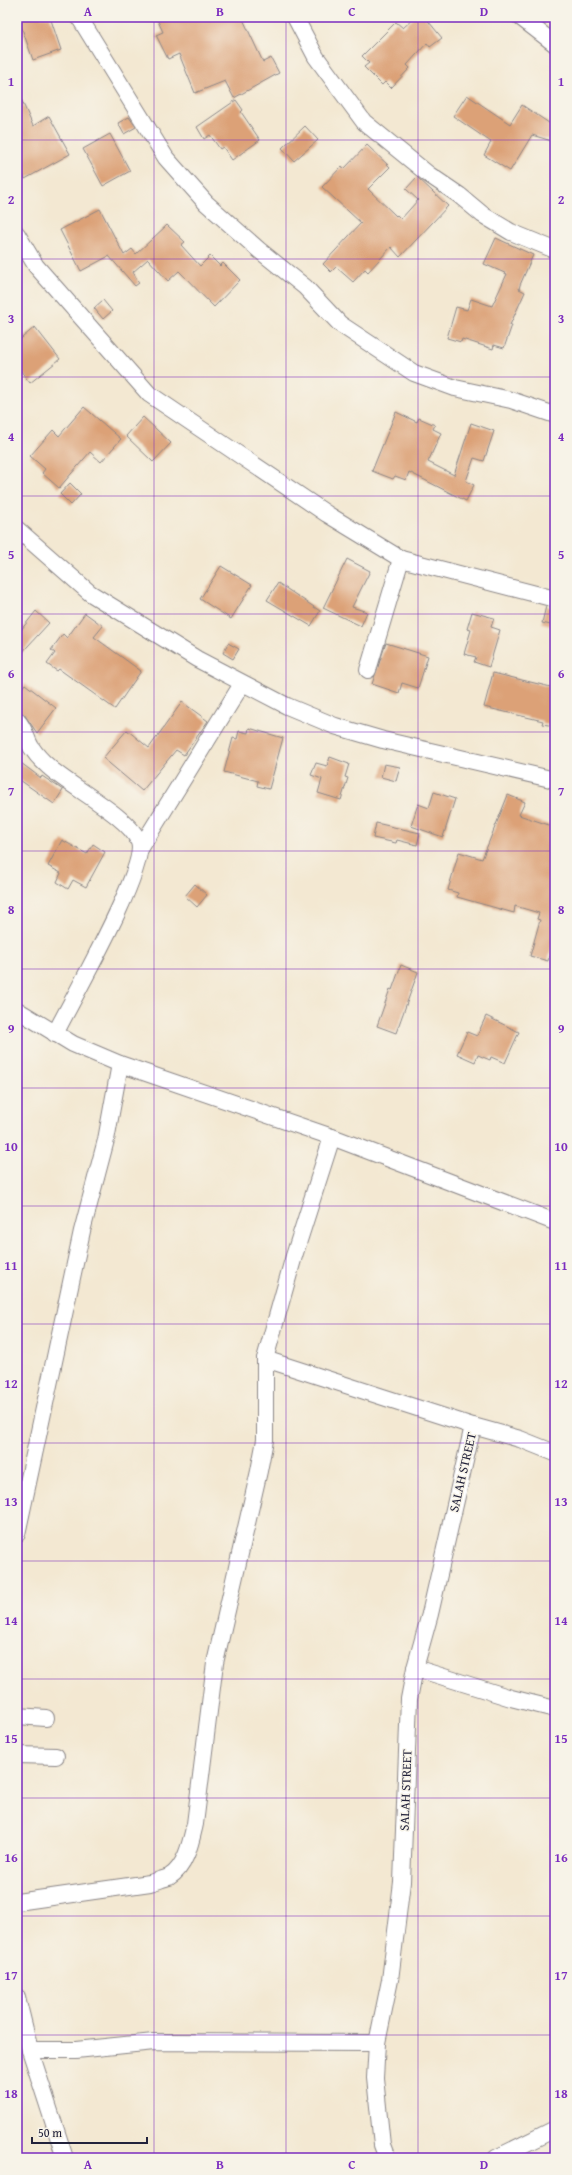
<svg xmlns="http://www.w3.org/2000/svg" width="572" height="2175" font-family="'Gentium Book Plus',serif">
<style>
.building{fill:#dca177}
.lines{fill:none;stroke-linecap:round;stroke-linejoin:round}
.minor-casing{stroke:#8a8586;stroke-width:18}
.minor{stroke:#fff;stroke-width:16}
.grid{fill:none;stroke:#7b2cbf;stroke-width:1;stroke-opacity:0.55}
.labels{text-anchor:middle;stroke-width:3;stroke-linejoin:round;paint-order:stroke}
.street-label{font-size:13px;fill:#22223b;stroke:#f7f3e8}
.neatline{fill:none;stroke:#7b2cbf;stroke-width:1.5}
.grid-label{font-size:13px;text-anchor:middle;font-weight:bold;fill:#7b2cbf}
</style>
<rect width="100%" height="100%" fill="#f7f3e8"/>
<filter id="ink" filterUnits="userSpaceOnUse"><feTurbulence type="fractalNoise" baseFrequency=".025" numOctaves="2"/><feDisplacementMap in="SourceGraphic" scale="8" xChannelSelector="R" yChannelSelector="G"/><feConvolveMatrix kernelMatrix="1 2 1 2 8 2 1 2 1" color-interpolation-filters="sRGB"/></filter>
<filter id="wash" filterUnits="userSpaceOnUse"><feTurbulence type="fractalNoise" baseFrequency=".012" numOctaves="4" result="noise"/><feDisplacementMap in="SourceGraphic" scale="16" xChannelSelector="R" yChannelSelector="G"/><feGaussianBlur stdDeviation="0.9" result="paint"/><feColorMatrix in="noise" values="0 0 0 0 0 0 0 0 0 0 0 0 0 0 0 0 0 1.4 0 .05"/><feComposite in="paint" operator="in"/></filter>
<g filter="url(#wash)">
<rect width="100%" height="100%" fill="#f3e8d2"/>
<g id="blocks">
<g class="building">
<polygon points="18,17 50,17 61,50 33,60"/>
<polygon points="156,17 242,17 263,62 271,58 279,73 234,98 225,81 195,93 179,54 168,59 156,35 163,32"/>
<polygon points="415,17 425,17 442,38 430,47 427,43 407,65 410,68 391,88 385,82 382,85 364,67 369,63 362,56 396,22 403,28"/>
<polygon points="17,90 33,126 49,116 70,154 25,179 17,164"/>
<polygon points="467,95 510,124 522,105 555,127 555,142 532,135 510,171 484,155 491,142 453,116"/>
<polygon points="236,100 243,110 241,112 260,140 232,160 223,147 220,149 210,135 204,139 197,127"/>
<polygon points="129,117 136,127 124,134 118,123"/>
<polygon points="305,126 318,140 294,161 282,148"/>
<polygon points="110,134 130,171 103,186 83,149"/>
<polygon points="367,145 390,167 368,189 396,216 397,215 401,219 418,200 406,189 417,177 448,206 400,257 391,247 368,272 365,269 353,282 336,267 331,272 323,264 361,223 322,187 342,166 344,169"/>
<polygon points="100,209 124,255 132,249 136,254 167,225 185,242 181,245 200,266 210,256 220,266 223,263 240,280 214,307 179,271 168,281 148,259 133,272 139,283 135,286 109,256 81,271 60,230"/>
<polygon points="496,238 533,255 520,285 519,289 525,292 510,325 512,325 504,348 494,345 493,349 462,339 461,342 447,338 456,307 467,310 471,299 492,306 507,274 484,264"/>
<polygon points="103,300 112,311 103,319 94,308"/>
<polygon points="35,327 60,359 30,383 17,366 17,342"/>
<polygon points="84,407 121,439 101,462 90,452 59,488 42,473 45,469 30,456 53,430 59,436"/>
<polygon points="396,412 417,422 419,418 435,425 433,429 441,433 428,462 454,475 471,423 494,431 484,461 474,458 466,481 474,485 466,501 409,472 406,480 395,476 393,479 372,471"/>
<polygon points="143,417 171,443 153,462 126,436"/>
<polygon points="70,483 81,494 71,505 60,494"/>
<polygon points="347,559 370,571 352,607 367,612 361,626 323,608"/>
<polygon points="221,566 252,585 231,619 200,599"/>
<polygon points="278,583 320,611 311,626 267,600"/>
<polygon points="546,606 555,608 555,626 542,623"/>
<polygon points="36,611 49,623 17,658 17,635"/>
<polygon points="472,612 494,618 491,627 500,630 489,667 474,662 476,657 464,654 471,630 467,629"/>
<polygon points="85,613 103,626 94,637 141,671 115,709 59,669 57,671 47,664 55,653 51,650 63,634 67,638"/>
<polygon points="228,643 239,649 233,659 223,653"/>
<polygon points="386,643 428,656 418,688 402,683 399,693 372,684"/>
<polygon points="493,673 555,688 555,726 542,724 543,721 484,707"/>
<polygon points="25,684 56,708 37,733 24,714 17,711 17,694"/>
<polygon points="182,702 208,721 184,755 176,750 142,791 103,758 127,730 149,748"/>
<polygon points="249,728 283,738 269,789 257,786 258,781 224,772 233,738 237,739 239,731 248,733"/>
<polygon points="330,757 349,764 345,777 348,778 341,800 318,793 322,779 311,775 316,763 327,766"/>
<polygon points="17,760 41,778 42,776 63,790 54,804 17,778"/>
<polygon points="384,764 400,767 396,781 381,777"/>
<polygon points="434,792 455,799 443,837 411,826 418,804 429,808"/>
<polygon points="508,795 525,802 519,815 555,827 555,934 548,961 530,956 540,920 537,919 539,913 515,906 514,913 457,897 458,893 448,890 459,852 482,859"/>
<polygon points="376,823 420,833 417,845 397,840 396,843 373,838"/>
<polygon points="62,840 87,854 93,844 105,852 86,887 73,880 68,889 57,882 61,873 48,866"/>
<polygon points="195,884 207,895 197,907 185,896"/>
<polygon points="401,965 418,972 396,1033 377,1026 390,989 392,990"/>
<polygon points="486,1016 519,1032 505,1063 491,1057 490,1060 478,1055 475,1062 457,1054 467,1032 477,1036"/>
</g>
</g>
</g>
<g filter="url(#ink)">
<use href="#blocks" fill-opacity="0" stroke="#8a8586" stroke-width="1"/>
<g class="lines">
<g class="minor-casing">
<g id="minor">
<polyline points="79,17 166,158 206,203 259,250 305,287 340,324 414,373 455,388 511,400 555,415"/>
<polyline points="295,17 316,57 364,122 428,174 459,195 483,215 511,232 555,250"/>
<polyline points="520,17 555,44"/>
<polyline points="17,234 36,266 149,394 327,514 401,559 555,599"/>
<polyline points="17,529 90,593 197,659 287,706 335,726 383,740 555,780"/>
<polyline points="368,670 401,559"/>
<path d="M17 720C26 730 25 737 31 747 35 753 43 762 49 767 69 786 130 817 139 842 148 868 70 1003 55 1034"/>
<polyline points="140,849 242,684"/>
<polyline points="17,1010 73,1044 120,1064 332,1137 555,1222"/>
<polyline points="265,1359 473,1426 520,1439 555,1453"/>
<polyline points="17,1534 82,1231 106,1140 120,1064"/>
<polyline points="415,1668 511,1698 555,1709"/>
<polyline points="17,1716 46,1718"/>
<polyline points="17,1755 56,1756"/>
<path d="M17 1902 150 1883C156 1881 163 1879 169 1877 186 1867 191 1841 195 1824L215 1663 259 1471 265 1440V1359L294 1256 332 1137"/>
<polyline points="17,1997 30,2050 65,2158"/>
<polyline points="30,2050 76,2050 154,2042 377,2043"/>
<polyline points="387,2158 382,2145 375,2078 377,2043 390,1980 402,1882 409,1699 415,1668 430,1614 473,1426"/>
<polyline points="496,2158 555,2129"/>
</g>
</g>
<use href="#minor" class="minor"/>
</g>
</g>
<path class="grid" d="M154 17V2158M286 17V2158M418 17V2158M17 140H555M17 259H555M17 377H555M17 496H555M17 614H555M17 732H555M17 851H555M17 969H555M17 1088H555M17 1206H555M17 1324H555M17 1443H555M17 1561H555M17 1679H555M17 1798H555M17 1916H555M17 2035H555"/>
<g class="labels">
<g class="street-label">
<text transform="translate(462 1472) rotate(-77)" y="5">SALAH STREET</text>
<text transform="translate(405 1790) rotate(-88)" y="5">SALAH STREET</text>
</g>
</g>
<rect width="572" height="2175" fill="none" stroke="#f7f3e8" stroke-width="44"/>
<path d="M32 2137v6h115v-6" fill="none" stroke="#22223b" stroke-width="2"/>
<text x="38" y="2137" font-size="12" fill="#22223b" stroke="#f7f3e8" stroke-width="3" paint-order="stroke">50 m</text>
<rect x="22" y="22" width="528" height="2131" class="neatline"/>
<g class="grid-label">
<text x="88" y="16">A</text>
<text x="220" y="16">B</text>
<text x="352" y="16">C</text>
<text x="484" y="16">D</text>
<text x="11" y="86">1</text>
<text x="561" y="86">1</text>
<text x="11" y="204">2</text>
<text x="561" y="204">2</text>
<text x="11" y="323">3</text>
<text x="561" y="323">3</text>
<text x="11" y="441">4</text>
<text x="561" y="441">4</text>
<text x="11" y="559">5</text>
<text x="561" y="559">5</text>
<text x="11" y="678">6</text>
<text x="561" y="678">6</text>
<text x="11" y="796">7</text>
<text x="561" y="796">7</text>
<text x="11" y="914">8</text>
<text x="561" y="914">8</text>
<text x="11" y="1033">9</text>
<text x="561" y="1033">9</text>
<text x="11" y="1151">10</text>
<text x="561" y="1151">10</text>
<text x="11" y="1270">11</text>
<text x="561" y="1270">11</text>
<text x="11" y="1388">12</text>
<text x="561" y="1388">12</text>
<text x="11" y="1506">13</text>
<text x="561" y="1506">13</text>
<text x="11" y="1625">14</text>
<text x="561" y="1625">14</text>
<text x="11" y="1743">15</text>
<text x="561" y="1743">15</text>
<text x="11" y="1862">16</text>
<text x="561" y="1862">16</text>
<text x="11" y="1980">17</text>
<text x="561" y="1980">17</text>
<text x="11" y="2098">18</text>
<text x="561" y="2098">18</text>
<text x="88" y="2169">A</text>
<text x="220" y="2169">B</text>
<text x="352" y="2169">C</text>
<text x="484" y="2169">D</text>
</g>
</svg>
